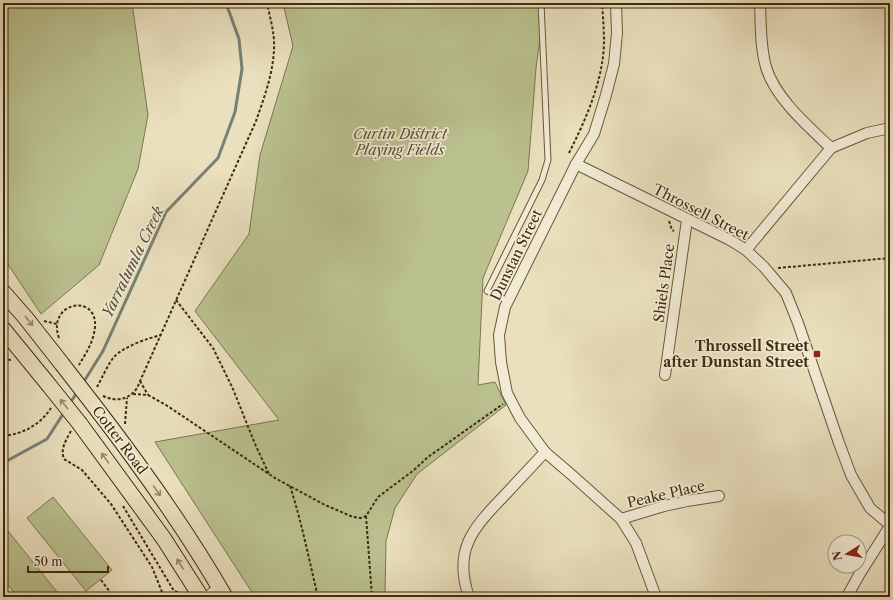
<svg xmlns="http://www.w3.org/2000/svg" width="893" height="600" font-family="'Libre Caslon Text',serif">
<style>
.green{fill:#bac18f;stroke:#7d764e}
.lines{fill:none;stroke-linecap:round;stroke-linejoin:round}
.stream{stroke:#778175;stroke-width:3}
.lane-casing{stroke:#6a5839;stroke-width:7}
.street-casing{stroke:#6a5839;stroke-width:12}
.primary-casing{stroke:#402b0d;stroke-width:17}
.path{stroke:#402b0d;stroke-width:2;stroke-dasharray:3 2;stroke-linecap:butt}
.lane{stroke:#f1ebd5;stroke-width:5}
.street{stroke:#f1ebd5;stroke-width:10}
.primary{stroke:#eae0be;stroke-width:15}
.primary-bridge-casing{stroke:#402b0d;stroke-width:17;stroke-linecap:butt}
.primary-bridge{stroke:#eae0be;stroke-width:15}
.oneway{stroke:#958666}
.poi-dot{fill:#8f2418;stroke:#f1ebd5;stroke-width:1.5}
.labels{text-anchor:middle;stroke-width:3.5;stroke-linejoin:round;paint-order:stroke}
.park-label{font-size:14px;font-style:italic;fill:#5e502e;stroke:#f1ebd5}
.street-label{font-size:14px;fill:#402b0d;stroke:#f1ebd5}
.poi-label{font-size:14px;font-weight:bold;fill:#402b0d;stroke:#f1ebd5;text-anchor:end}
.water-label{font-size:15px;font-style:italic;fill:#574f38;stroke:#f1ebd5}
</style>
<rect width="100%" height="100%" fill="#eae0be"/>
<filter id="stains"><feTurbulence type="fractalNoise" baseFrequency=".005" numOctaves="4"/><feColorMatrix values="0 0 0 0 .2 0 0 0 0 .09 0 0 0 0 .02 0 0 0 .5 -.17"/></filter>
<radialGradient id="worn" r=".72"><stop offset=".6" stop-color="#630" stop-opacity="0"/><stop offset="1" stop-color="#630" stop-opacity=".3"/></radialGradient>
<g class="green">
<polygon points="3,3 132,3 148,115 138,169 99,265 41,314 3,257"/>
<polygon points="283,3 545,3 536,68 528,171 483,278 478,385 495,382 506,405 417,474 395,508 386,541 385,591 387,597 255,597 155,442 279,420 195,311 249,234 260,155 293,46"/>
<polygon points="53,497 112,570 86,591 27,518"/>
<polygon points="8,531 61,597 18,597 3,579 3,535"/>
</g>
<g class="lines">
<g class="stream">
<polyline points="83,383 103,351 166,212 218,158 235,112 242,69 239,39 226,3"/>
<polyline points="70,403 78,391"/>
<polyline points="3,463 47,439 65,411"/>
</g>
<g class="lane-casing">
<g id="lane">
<polyline points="508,301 487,291 542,180 548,160 541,3"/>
<polyline points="203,597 217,586"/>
</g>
</g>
<g class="street-casing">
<g id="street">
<polyline points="616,3 617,33 614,64 606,95 594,134 576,164 505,307 499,335 501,362 507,393 520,418 545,452 573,476 621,519 636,543 656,597"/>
<path d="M760 3C761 24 760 46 766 67 775 98 808 126 831 148"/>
<polyline points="576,164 730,240 746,250 764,267 786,293 798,323 839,443 851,475 870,508 890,525"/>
<polyline points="746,250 831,148 867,133 890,128"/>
<polyline points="665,375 687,220"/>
<polyline points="621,519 664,506 687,501 719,496"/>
<path d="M469 597C453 551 472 529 503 497 517 482 531 467 545 452"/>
<polyline points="848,597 849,593 859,575 890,526"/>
</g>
</g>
<g class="primary-casing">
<g id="primary">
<polyline points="3,292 25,317 62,364"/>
<polyline points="3,329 48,384"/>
<path d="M93 404C140 465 186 529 225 597"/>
<polyline points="80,424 164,539 201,597"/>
</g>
</g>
<g class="path">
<path d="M569 153C586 119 603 81 604 43 604 30 603 16 602 3"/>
<polyline points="669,221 672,230 674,231"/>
<polyline points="778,268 890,258"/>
<polyline points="176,300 213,348 233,389 255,444 269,474"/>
<polyline points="44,321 57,324"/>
<path d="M59 338C45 299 107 291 93 337 90 348 84 356 79 365"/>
<polyline points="3,359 11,360"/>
<polyline points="140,381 148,395"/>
<path d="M97 387C102 378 108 364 114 357 123 347 148 338 161 335"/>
<polyline points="133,394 148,395 166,405 275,478 325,505 353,517 361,518 366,516 378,497 414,470 428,457 503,404"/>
<path d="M103 396C116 402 129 400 137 388L256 121C264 98 273 74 274 49 275 34 270 18 267 3"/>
<polyline points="125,424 127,398"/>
<path d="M71 431C66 440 60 449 64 459L82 470 111 504 152 567 162 592 159 597"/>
<path d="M3 436C23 434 40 425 51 408"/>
<path d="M290 486C302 523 309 560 318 597"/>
<polyline points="123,506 174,591 184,594"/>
<polyline points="366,516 372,597"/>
<polyline points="101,580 113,596 112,597"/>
</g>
<use href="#lane" class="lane"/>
<use href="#street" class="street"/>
<use href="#primary" class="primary"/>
<g class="primary-bridge-casing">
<g id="primary-bridge">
<polyline points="62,364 93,404"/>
<polyline points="48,384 80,424"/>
</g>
</g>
<use href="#primary-bridge" class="primary-bridge"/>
</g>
<defs><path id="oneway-shaft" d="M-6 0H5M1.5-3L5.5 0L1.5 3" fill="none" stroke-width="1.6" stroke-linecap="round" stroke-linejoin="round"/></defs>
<g class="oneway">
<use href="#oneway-shaft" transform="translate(29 321) rotate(52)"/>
<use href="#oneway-shaft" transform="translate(64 404) rotate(-129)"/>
<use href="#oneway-shaft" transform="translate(105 458) rotate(-126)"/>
<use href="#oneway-shaft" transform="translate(157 491) rotate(56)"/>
<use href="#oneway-shaft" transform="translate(180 564) rotate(-122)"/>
</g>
<rect class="poi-dot" x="813" y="350" width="8" height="8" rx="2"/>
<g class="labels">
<g class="park-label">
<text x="400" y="139">Curtin District<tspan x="400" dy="16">Playing Fields</tspan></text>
</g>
<g class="street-label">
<text transform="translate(701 212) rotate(27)" y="5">Throssell Street</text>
<text transform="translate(516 255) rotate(-64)" y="5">Dunstan Street</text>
<text transform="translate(664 283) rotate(-82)" y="5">Shiels Place</text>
<text transform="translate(120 440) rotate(53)" y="5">Cotter Road</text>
<text transform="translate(666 494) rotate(-13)" y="5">Peake Place</text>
</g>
<g class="poi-label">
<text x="809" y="351">Throssell Street<tspan x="809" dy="16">after Dunstan Street</tspan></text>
</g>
<g class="water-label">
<text transform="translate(133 262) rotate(-64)" y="5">Yarralumla Creek</text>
</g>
</g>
<rect width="893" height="600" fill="none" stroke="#eae0be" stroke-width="16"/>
<rect x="4" y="4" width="885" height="592" fill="none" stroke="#402b0d" stroke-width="2"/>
<rect x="8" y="8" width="877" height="584" fill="none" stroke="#402b0d"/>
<g transform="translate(847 554) rotate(259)"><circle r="19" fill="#f1ebd5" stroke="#aa9e85"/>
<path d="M0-3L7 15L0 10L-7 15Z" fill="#8f2418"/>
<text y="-6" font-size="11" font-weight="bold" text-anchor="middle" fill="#402b0d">N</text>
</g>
<path d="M28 566v6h80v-6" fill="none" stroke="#402b0d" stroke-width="2"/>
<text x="34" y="566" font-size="12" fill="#402b0d" stroke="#f1ebd5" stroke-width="3" paint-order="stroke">50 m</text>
<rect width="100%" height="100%" filter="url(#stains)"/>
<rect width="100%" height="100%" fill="url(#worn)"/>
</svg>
